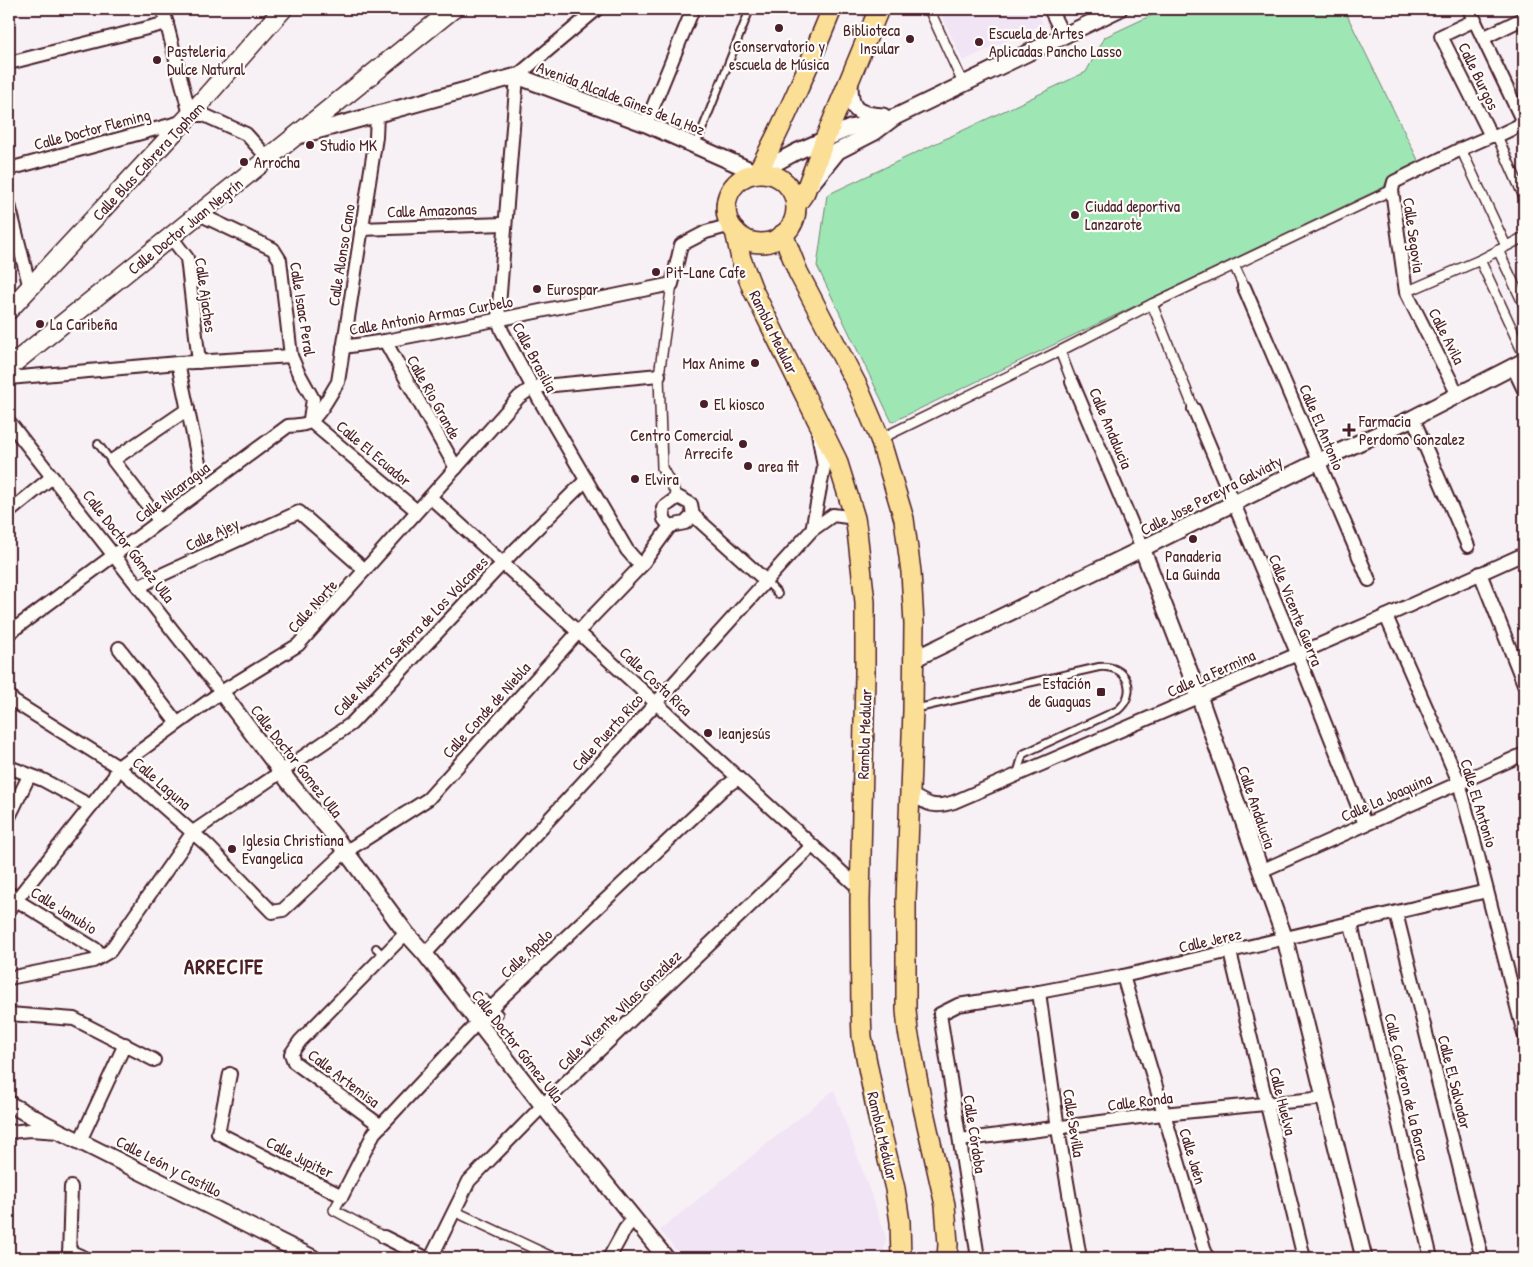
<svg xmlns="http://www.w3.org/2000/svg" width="1533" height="1267" font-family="'Patrick Hand',sans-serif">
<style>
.built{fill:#f0e4f5}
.pitch{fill:#9ee7b5;stroke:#748370}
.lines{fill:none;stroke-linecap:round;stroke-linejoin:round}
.service-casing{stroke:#4a1f2b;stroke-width:10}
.pedestrian-casing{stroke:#4a1f2b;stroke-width:12}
.minor-casing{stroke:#4a1f2b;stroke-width:16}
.tertiary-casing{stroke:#4a1f2b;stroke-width:19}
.secondary-casing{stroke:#4a1f2b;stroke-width:21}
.primary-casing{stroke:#4a1f2b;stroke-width:22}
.service{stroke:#fdfcf7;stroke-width:6}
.pedestrian{stroke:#fdfcf7;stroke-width:9}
.minor{stroke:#fdfcf7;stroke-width:12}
.tertiary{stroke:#fdfcf7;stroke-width:15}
.secondary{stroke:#fdfcf7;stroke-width:18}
.primary{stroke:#fbdf96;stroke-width:19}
.poi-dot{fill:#4a1f2b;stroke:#fdfcf7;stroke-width:2}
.labels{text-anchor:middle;stroke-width:4.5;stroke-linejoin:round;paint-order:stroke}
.poi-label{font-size:16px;fill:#4a1f2b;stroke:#fdfcf7;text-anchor:start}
.street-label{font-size:16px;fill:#4a1f2b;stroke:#fdfcf7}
.district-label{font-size:21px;font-weight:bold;letter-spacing:1px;fill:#4a1f2b;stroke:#fdfcf7}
</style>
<rect width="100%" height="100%" fill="#f7f1f6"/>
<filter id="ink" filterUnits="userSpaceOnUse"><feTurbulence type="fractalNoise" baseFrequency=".02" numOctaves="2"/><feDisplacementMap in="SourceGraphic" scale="10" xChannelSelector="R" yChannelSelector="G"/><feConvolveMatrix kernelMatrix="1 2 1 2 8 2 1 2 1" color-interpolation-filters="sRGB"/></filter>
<g filter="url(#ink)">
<g class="built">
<polygon points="939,9 1036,9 1043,24 963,61"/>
<polygon points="834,1090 886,1237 883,1258 682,1258 660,1230"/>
</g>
<polygon class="pitch" points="1165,9 1344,9 1419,162 1388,178 1384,187 892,422 817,266 827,195 1086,72 1105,37"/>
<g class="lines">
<g class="service-casing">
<g id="service">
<polyline points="696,145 750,9"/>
<polyline points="98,444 109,458 113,460"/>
<polyline points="766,581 778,594"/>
<path d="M914 709 1099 667C1127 664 1139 692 1118 710L1023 754 1017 774"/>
<polyline points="376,948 384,956"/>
<polyline points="484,998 499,1014"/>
</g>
</g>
<g class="pedestrian-casing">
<g id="pedestrian">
<polyline points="929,9 963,83"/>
<polyline points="1497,136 1524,197"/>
<polyline points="1461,149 1506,246"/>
<polyline points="1498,250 1524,305"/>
<polyline points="1480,260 1524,355"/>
<polyline points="1234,265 1244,287"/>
<polyline points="672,284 659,375 662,468 678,497"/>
<polyline points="1406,292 1480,260 1524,237"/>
<polyline points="1152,304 1194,409"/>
<polyline points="1060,351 1072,382"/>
<polyline points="880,439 1060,351 1152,304 1392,190"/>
<polyline points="342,1196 334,1210 384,1237"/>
<polyline points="454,1211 554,1258"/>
</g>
</g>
<g class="minor-casing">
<g id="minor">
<polyline points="163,9 190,115 204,115 246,134 268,158"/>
<polyline points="597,9 517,76 498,319 502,331 539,399 627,550 641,566"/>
<polyline points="1050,9 1063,35"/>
<polyline points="1469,9 1524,124"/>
<polyline points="1475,20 1441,36 1491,136"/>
<polyline points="1483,38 1524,18"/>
<polyline points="9,63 167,23"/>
<polyline points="646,124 693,9"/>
<polyline points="9,169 185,121"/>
<polyline points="9,205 30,288"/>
<polyline points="199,214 273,249 280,260 291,356 298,372 313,399 310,419"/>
<polyline points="361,229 504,224"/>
<polyline points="171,237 187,258 199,362"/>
<polyline points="1244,287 1369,580"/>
<polyline points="385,341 456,468"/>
<polyline points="343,347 385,341 511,317 672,284 681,245 706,232 731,225"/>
<polyline points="178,363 204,487"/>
<polyline points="1513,367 1524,390"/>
<polyline points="9,378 178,363 291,356"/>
<polyline points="1072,382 1142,548"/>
<polyline points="1458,395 1406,292 1392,190 1394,182 1461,149 1491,136 1497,136 1524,123"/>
<polyline points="1194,409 1297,653 1365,824"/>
<polyline points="1413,418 1468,546"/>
<polyline points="310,421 417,511"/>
<polyline points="9,422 221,692"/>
<polyline points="430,497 860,889"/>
<polyline points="9,512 52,477"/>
<polyline points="159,520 113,460 188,409"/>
<polyline points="670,526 664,519 663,508 678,497 691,504 693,515 766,581"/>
<polyline points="670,526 685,523 693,515"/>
<polyline points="812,530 824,467 818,432"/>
<polyline points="1480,573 1524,684"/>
<polyline points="139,587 159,576 299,512 365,570"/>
<polyline points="1386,616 1459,782 1524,1034"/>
<path d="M9 633 288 426C295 425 303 426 309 422 320 415 331 393 338 382L376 137 377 114"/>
<polyline points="119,648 177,723"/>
<polyline points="9,695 13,701 118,767 208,846 272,912 283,910 345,852 428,799 591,618 641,566 670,526"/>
<polyline points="9,767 43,780 91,806"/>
<path d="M909 793C927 804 933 809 954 802L1386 616 1524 554"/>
<polyline points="9,817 29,776"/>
<polyline points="1261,871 1524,754"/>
<polyline points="9,893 21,903 97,950 101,956"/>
<polyline points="9,911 16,900 114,777 118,767 221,692 298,645 519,397 533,387 659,375"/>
<polyline points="1396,913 1482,1258"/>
<polyline points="1351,924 1431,1258"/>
<polyline points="1230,952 1304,1258"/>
<polyline points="425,954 647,713 812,530 833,515 855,518"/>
<polyline points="1123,976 1207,1258"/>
<polyline points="9,978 93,961 110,951 193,832 351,724 516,549 586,480"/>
<polyline points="1039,992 1058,1129 1080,1258"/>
<polyline points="9,1014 74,1019 154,1060"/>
<polyline points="230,1074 218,1133 342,1196 374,1133 492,1007 724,788 738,778"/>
<polyline points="381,1126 294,1062 291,1054 300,1041 406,933"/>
<polyline points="9,1132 30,1130 59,1132"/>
<polyline points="960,1140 1163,1114 1325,1098"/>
<polyline points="80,1141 125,1044"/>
<polyline points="384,1237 426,1258"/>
<polyline points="69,1251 85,1258"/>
<polyline points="69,1258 71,1187"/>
<polyline points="431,1258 469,1181 560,1088 812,846"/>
<polyline points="609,1258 625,1229 634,1218"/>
<polyline points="978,1258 940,1014 958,1005 1039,992 1123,976 1487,891"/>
</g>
</g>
<g class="tertiary-casing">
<g id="tertiary">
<path d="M850 83C850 111 856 114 883 116"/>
<polyline points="298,136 517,76 646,124 757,173 796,152 850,128 895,117"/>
<polyline points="812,183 838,151 875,132 895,117 1119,9"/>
<polyline points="1142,548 1199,696 1285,939 1364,1258"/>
<polyline points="914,659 1129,555 1319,461 1413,418 1524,361"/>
<polyline points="221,692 289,782 335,837 406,933 425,954 550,1115 666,1258"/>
<polyline points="9,1104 61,1132 313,1258"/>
</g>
</g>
<g class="secondary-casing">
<g id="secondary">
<polyline points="9,310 190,115 283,9"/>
<polyline points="9,367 453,9"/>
</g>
</g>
<g class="primary-casing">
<g id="primary">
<path d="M757 173C786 120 809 65 832 9"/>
<circle cx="761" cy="208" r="35"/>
<polyline points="796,205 805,192 825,139 879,9"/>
<polyline points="735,231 741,259 753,290 837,460 855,518 857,531 865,602 865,676 860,901 861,1011 862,1037 878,1118 895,1189 900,1222 901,1258"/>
<polyline points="783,234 798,272 858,387 880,439 904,519 911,572 914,624 913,710 906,900 906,1010 908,1031 922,1103 945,1205 948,1244 947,1258"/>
</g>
</g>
<use href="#service" class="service"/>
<use href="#pedestrian" class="pedestrian"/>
<use href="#minor" class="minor"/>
<use href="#tertiary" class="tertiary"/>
<use href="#secondary" class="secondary"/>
<use href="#primary" class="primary"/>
</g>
</g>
<g class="poi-dot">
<circle cx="779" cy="28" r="5"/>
<circle cx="910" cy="39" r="5"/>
<circle cx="979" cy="42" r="5"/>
<circle cx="157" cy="60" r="5"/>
<circle cx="310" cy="145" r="5"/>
<circle cx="244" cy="162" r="5"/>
<circle cx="1075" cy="215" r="5"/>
<circle cx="656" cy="272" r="5"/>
<circle cx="537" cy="289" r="5"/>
<circle cx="40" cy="324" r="5"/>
<circle cx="755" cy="363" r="5"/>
<circle cx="704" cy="404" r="5"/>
<path d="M1346.5 422.5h5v5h5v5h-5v5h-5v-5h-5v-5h5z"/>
<circle cx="743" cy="444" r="5"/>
<circle cx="748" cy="466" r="5"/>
<circle cx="635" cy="479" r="5"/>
<circle cx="1193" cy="539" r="5"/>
<rect x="1096" y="687" width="10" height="10" rx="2.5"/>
<circle cx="708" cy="733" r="5"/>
<circle cx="232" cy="849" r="5"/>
</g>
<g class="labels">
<g class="poi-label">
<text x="900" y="36" text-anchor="end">Biblioteca<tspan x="900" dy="18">Insular</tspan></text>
<text x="989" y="39">Escuela de Artes<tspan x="989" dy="18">Aplicadas Pancho Lasso</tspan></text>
<text x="779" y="52" text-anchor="middle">Conservatorio y<tspan x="779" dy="18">escuela de Música</tspan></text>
<text x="167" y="57">Pasteleria<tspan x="167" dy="18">Dulce Natural</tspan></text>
<text x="320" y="151">Studio MK</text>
<text x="254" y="168">Arrocha</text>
<text x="1085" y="212">Ciudad deportiva<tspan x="1085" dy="18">Lanzarote</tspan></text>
<text x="666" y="278">Pit-Lane Cafe</text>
<text x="547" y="295">Eurospar</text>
<text x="50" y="330">La Caribeña</text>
<text x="745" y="369" text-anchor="end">Max Anime</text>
<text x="714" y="410">El kiosco</text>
<text x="1359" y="427">Farmacia<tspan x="1359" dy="18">Perdomo Gonzalez</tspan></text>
<text x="733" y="441" text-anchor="end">Centro Comercial<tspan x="733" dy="18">Arrecife</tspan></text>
<text x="758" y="472">area fit</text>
<text x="645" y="485">Elvira</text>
<text x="1193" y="562" text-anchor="middle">Panaderia<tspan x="1193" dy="18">La Guinda</tspan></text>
<text x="1091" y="689" text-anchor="end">Estación<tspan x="1091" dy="18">de Guaguas</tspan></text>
<text x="718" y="739">Ieanjesús</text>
<text x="242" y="846">Iglesia Christiana<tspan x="242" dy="18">Evangelica</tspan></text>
</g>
<g class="street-label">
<text transform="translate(1479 76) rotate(64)" y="6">Calle Burgos</text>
<text transform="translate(621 98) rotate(21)" y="6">Avenida Alcalde Gines de la Hoz</text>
<text transform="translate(92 129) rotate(-15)" y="6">Calle Doctor Fleming</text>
<text transform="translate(148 161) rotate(-47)" y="6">Calle Blas Cabrera Topham</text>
<text transform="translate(432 210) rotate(-2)" y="6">Calle Amazonas</text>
<text transform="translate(185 226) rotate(-39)" y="6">Calle Doctor Juan Negrín</text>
<text transform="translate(1414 235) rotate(82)" y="6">Calle Segovia</text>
<text transform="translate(341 255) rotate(-81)" y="6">Calle Alonso Cano</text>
<text transform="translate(206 295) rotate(82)" y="6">Calle Ajaches</text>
<text transform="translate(303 309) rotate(81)" y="6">Calle Isaac Peral</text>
<text transform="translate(431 315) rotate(-10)" y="6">Calle Antonio Armas Curbelo</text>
<text transform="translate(774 332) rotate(64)" y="6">Rambla Medular</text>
<text transform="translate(1447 336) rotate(63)" y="6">Calle Avila</text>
<text transform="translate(535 357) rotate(62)" y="6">Calle Brasilia</text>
<text transform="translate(434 397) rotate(61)" y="6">Calle Rio Grande</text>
<text transform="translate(1322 427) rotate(67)" y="6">Calle El Antonio</text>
<text transform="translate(1111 428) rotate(67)" y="6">Calle Andalucia</text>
<text transform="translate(374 453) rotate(40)" y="6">Calle El Ecuador</text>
<text transform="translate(172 492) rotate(-37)" y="6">Calle Nicaragua</text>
<text transform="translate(1211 495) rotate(-27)" y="6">Calle Jose Pereyra Galviaty</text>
<text transform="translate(212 534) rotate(-25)" y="6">Calle Ajey</text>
<text transform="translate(129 546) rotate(52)" y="6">Calle Doctor Gómez Ulla</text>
<text transform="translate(312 606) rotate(-48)" y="6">Calle Norte</text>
<text transform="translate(1296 610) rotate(68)" y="6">Calle Vicente Guerra</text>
<text transform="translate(410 636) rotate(-46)" y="6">Calle Nuestra Señora de Los Volcanes</text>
<text transform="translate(1211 673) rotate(-24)" y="6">Calle La Fermina</text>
<text transform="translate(656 681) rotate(43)" y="6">Calle Costa Rica</text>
<text transform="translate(486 710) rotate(-48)" y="6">Calle Conde de Niebla</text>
<text transform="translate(607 732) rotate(-48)" y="6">Calle Puerto Rico</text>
<text transform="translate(864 734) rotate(-88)" y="6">Rambla Medular</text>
<text transform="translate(297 761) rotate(52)" y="6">Calle Doctor Gomez Ulla</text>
<text transform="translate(162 783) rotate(41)" y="6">Calle Laguna</text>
<text transform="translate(1386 797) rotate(-24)" y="6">Calle La Joaquina</text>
<text transform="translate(1479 803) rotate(73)" y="6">Calle El Antonio</text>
<text transform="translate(1257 807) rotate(71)" y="6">Calle Andalucia</text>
<text transform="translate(64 910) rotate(32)" y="6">Calle Janubio</text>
<text transform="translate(1210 940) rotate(-13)" y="6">Calle Jerez</text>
<text transform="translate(526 953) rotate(-43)" y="6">Calle Apolo</text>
<text transform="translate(619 1010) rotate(-44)" y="6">Calle Vicente Vilas González</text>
<text transform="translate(518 1046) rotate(52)" y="6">Calle Doctor Gómez Ulla</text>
<text transform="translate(344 1078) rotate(37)" y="6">Calle Artemisa</text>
<text transform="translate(1455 1082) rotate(76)" y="6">Calle El Salvador</text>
<text transform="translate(1407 1087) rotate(77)" y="6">Calle Calderon de la Barca</text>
<text transform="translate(1140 1101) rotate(-7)" y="6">Calle Ronda</text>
<text transform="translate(1283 1101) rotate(76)" y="6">Calle Huelva</text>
<text transform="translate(1074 1123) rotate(81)" y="6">Calle Sevilla</text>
<text transform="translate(975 1134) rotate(81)" y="6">Calle Córdoba</text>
<text transform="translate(883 1136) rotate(77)" y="6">Rambla Medular</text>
<text transform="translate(1193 1156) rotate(73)" y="6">Calle Jaén</text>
<text transform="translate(300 1157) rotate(27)" y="6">Calle Jupiter</text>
<text transform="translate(169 1166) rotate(27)" y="6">Calle León y Castillo</text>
</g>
<g class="district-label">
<text x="224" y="974">ARRECIFE</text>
</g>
</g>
<rect width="1533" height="1267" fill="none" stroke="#fdfcf7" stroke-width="30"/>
<rect x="15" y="15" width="1503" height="1237" fill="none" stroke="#4a1f2b" stroke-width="2" filter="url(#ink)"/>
</svg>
